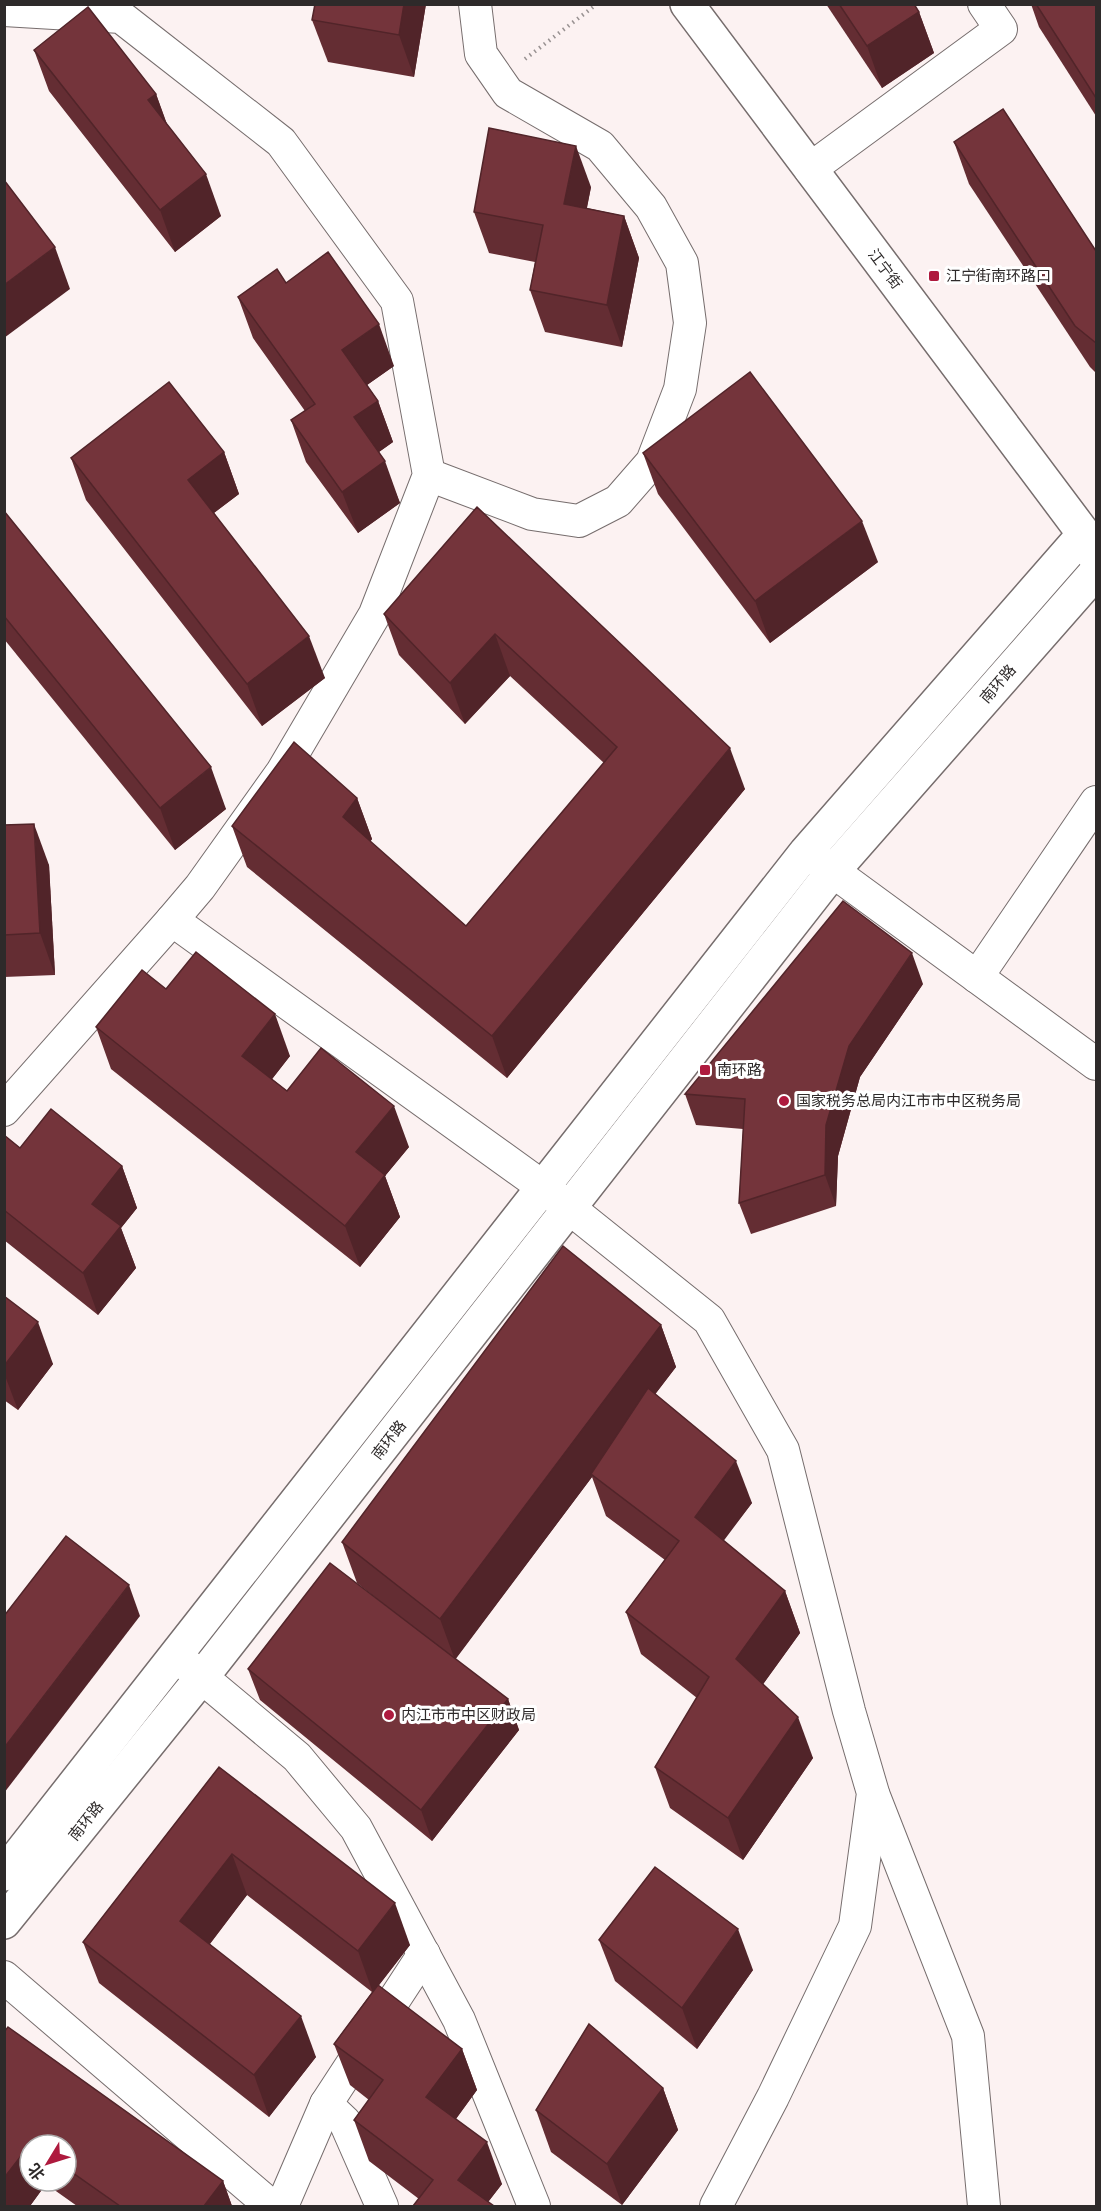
<svg xmlns="http://www.w3.org/2000/svg" width="1101" height="2211" font-family="'DejaVu Sans','Noto Sans SC',sans-serif">
<style>
.lines{fill:none;stroke-linecap:round;stroke-linejoin:round}
.street-casing{stroke:#766d6d;stroke-width:34}
.secondary-casing{stroke:#766d6d;stroke-width:36}
.path{stroke:#999292;stroke-width:4;stroke-dasharray:1.5 4.5;stroke-linecap:butt}
.street{stroke:#fff;stroke-width:32}
.secondary{stroke:#fff;stroke-width:33}
.wall{fill:#642d33;fill-rule:evenodd}
.shaded-wall{fill:#512429}
.building{fill:#74343b;stroke:#512429;stroke-width:1.5}
.poi-dot{fill:#ae1a3e;stroke:#fff;stroke-width:2}
.labels{text-anchor:middle;stroke-width:6;stroke-linejoin:round;paint-order:stroke}
.street-label{font-size:15px;fill:#2e2a2a;stroke:#fff}
.poi-label{font-size:15px;fill:#2e2a2a;stroke:#fff;text-anchor:start}
</style>
<rect width="100%" height="100%" fill="#fcf2f2"/>
<g class="lines">
<g class="street-casing">
<g id="street">
<polyline points="4,10 121,17 281,142 397,301 429,475 375,614 282,772 200,887 172,920 543,1187 709,1320 783,1450 849,1711 873,1793 855,1926 773,2097 716,2206"/>
<polyline points="810,169 1001,29 984,4"/>
<polyline points="429,475 532,514 579,521 618,501 652,462 680,389 690,323 682,263 651,207 600,146 508,93 481,54 475,4"/>
<polyline points="812,856 1096,1064"/>
<polyline points="977,977 1096,802"/>
<polyline points="4,1110 172,920"/>
<polyline points="181,1660 297,1757 356,1828 459,2020 534,2206"/>
<polyline points="874,1796 968,2036 984,2206"/>
<polyline points="4,1977 271,2206"/>
<polyline points="326,2104 345,2122 382,2206"/>
<polyline points="282,2206 326,2104 424,1954"/>
</g>
</g>
<g class="secondary-casing">
<g id="secondary">
<polyline points="687,4 1084,534 1092,553"/>
<polyline points="4,1874 806,852 1084,534"/>
<polyline points="4,1922 202,1677 833,871 1096,572"/>
</g>
</g>
<polyline class="path" points="525,59 597,4"/>
<use href="#street" class="street"/>
<use href="#secondary" class="secondary"/>
</g>
<g class="wall">
<polygon points="315,4 426,4 414,77 328,62 312,20"/>
<polygon points="826,4 914,4 919,12 934,53 882,88"/>
<polygon points="1031,4 1096,4 1096,116 1039,27"/>
<polygon points="34,50 156,94 167,125 221,216 175,252 49,91"/>
<polygon points="954,142 1096,251 1096,373 1090,367 969,184"/>
<polygon points="591,187 587,208 624,216 639,258 622,347 545,332 530,290 535,262 489,253 474,212"/>
<polygon points="286,283 394,366 367,385 378,401 393,442 379,452 400,503 358,533 306,462 291,420 305,411 253,338 238,297"/>
<polygon points="224,452 239,494 214,513 325,678 262,726 86,500 71,458"/>
<polygon points="643,453 878,562 770,643 658,494"/>
<polygon points="477,507 745,789 507,1078 247,867 232,826 357,798 372,839 370,842 466,926 604,763 510,676 465,724 399,655 384,614"/>
<polygon points="4,511 226,809 175,850 4,639"/>
<polygon points="4,825 49,865 55,975 4,977"/>
<polygon points="923,984 860,1077 838,1156 836,1206 751,1234 739,1203 743,1129 696,1125 685,1094"/>
<polygon points="166,989 290,1056 272,1079 287,1091 409,1147 385,1176 400,1217 360,1267 111,1069 96,1027"/>
<polygon points="4,1135 20,1148 122,1166 137,1208 121,1228 136,1268 98,1315 4,1240"/>
<polygon points="4,1296 53,1364 18,1410 4,1400"/>
<polygon points="661,1325 676,1367 655,1394 752,1503 723,1540 785,1591 800,1633 763,1684 813,1758 743,1860 670,1808 655,1767 697,1698 641,1654 626,1612 665,1560 606,1516 592,1477 455,1659 508,1699 519,1730 432,1841 260,1700 248,1669 396,1614 357,1583 342,1542"/>
<polygon points="219,1767 410,1945 378,1986 462,2049 477,2090 456,2119 502,2184 488,2202 419,2199 369,2161 354,2120 369,2100 350,2085 334,2044 372,1992 247,1895 210,1944 316,2057 269,2117 99,1983 83,1942"/>
<polygon points="599,1940 753,1970 697,2049 615,1981"/>
<path d="M4 2032 223 2181 232 2206H77L46 2184 30 2206H4ZM30 2145H66V2181H30Z"/>
<polygon points="663,2088 678,2130 622,2205 551,2152 536,2110"/>
</g>
<g class="shaded-wall">
<polygon points="404,4 426,4 414,77 399,35"/>
<polygon points="919,12 934,53 882,88 867,46"/>
<polygon points="156,94 171,135 148,100"/>
<polygon points="576,146 591,187 579,245 564,204"/>
<polygon points="206,174 221,216 175,252 160,210"/>
<polygon points="624,216 639,258 622,347 607,305"/>
<polygon points="55,247 70,289 4,338 4,285"/>
<polygon points="379,324 394,366 357,392 342,350"/>
<polygon points="378,401 393,442 369,459 354,417"/>
<polygon points="224,452 239,494 203,521 188,480"/>
<polygon points="385,461 400,503 358,533 342,492"/>
<polygon points="862,521 878,562 770,643 755,601"/>
<polygon points="495,634 510,676 465,724 450,683"/>
<polygon points="309,636 325,678 262,726 247,684"/>
<polygon points="730,748 745,789 507,1078 492,1036"/>
<polygon points="211,767 226,809 175,850 160,808"/>
<polygon points="357,798 372,839 358,859 343,817"/>
<polygon points="34,824 49,865 55,975 40,933"/>
<polygon points="912,953 923,984 860,1077 838,1156 836,1206 825,1175 826,1125 849,1046"/>
<polygon points="275,1014 290,1056 258,1097 242,1056"/>
<polygon points="394,1106 409,1147 385,1176 400,1217 360,1267 345,1226 356,1152"/>
<polygon points="122,1166 137,1208 121,1228 136,1268 98,1315 83,1273 92,1204"/>
<polygon points="38,1322 53,1364 18,1410 4,1373 4,1366"/>
<polygon points="661,1325 676,1367 593,1476 591,1474 592,1477 455,1660 440,1619"/>
<polygon points="736,1461 752,1503 710,1559 695,1517"/>
<polygon points="129,1585 140,1616 4,1793 4,1748"/>
<polygon points="785,1591 800,1633 751,1701 736,1659"/>
<polygon points="508,1699 519,1730 432,1841 421,1810"/>
<polygon points="798,1717 813,1758 743,1860 728,1818"/>
<polygon points="232,1854 247,1895 195,1963 180,1921"/>
<polygon points="395,1903 410,1945 373,1993 358,1951"/>
<polygon points="738,1929 753,1970 697,2049 682,2008"/>
<polygon points="301,2016 316,2057 269,2117 254,2075"/>
<polygon points="462,2049 477,2090 441,2139 426,2097"/>
<polygon points="663,2088 678,2130 622,2205 607,2164"/>
<polygon points="487,2142 502,2184 485,2206 458,2180"/>
<polygon points="31,2143 32,2145 30,2145 30,2181 45,2181 46,2184 30,2206 4,2206 4,2178"/>
<polygon points="223,2181 232,2206 204,2206"/>
</g>
<g class="building">
<polygon points="315,4 404,4 399,35 312,20"/>
<polygon points="839,4 914,4 919,12 867,46"/>
<polygon points="1036,4 1096,4 1096,98"/>
<polygon points="88,7 156,94 148,100 206,174 160,210 34,50"/>
<polygon points="1003,109 1096,251 1096,343 1075,326 954,142"/>
<polygon points="489,128 576,146 564,204 624,216 607,305 530,290 543,225 474,212"/>
<polygon points="4,180 55,247 4,285"/>
<polygon points="328,252 379,324 342,350 378,401 354,417 385,461 342,492 291,420 315,404 238,297 277,269 286,283"/>
<polygon points="750,372 862,521 755,601 643,453"/>
<polygon points="169,382 224,452 188,480 309,636 247,684 71,458"/>
<polygon points="477,507 730,748 492,1036 232,826 294,742 357,798 343,817 466,926 617,747 495,634 450,683 384,614"/>
<polygon points="4,511 211,767 160,808 4,616"/>
<polygon points="34,824 40,933 4,935 4,825"/>
<polygon points="843,901 912,953 849,1046 826,1125 825,1175 739,1203 745,1099 685,1094"/>
<polygon points="196,952 275,1014 242,1056 287,1091 321,1048 394,1106 356,1152 385,1175 345,1226 96,1027 142,970 166,989"/>
<polygon points="51,1109 122,1166 92,1204 121,1226 83,1273 4,1210 4,1135 20,1148"/>
<polygon points="563,1246 661,1325 440,1619 342,1542"/>
<polygon points="4,1296 38,1322 4,1366"/>
<polygon points="648,1388 736,1461 695,1517 785,1591 736,1659 798,1717 728,1818 655,1767 709,1677 626,1612 679,1541 591,1474"/>
<polygon points="66,1536 129,1585 4,1748 4,1616"/>
<polygon points="330,1563 508,1699 421,1810 248,1669"/>
<polygon points="219,1767 395,1903 358,1951 232,1854 180,1921 301,2016 254,2075 83,1942"/>
<polygon points="655,1867 738,1929 682,2008 599,1940"/>
<polygon points="378,1985 462,2049 426,2097 487,2142 458,2180 494,2206 413,2206 433,2180 354,2120 383,2080 334,2044"/>
<polygon points="589,2024 663,2088 607,2164 536,2110"/>
<polygon points="8,2027 223,2181 204,2206 120,2206 66,2168 66,2145 34,2145 31,2143 4,2178 4,2032"/>
</g>
<g class="poi-dot">
<rect x="928" y="270" width="12" height="12" rx="3"/>
<rect x="699" y="1064" width="12" height="12" rx="3"/>
<circle cx="784" cy="1101" r="6"/>
<circle cx="389" cy="1715" r="6"/>
</g>
<g class="labels">
<g class="street-label">
<text transform="translate(885 269) rotate(53)" y="5">江宁街</text>
<text transform="translate(998 684) rotate(-49)" y="5">南环路</text>
<text transform="translate(389 1440) rotate(-52)" y="5">南环路</text>
<text transform="translate(86 1821) rotate(-51)" y="5">南环路</text>
</g>
<g class="poi-label">
<text x="946" y="281">江宁街南环路口</text>
<text x="717" y="1075">南环路</text>
<text x="796" y="1106">国家税务总局内江市市中区税务局</text>
<text x="401" y="1720">内江市市中区财政局</text>
</g>
</g>
<rect width="1101" height="2211" fill="none" stroke="#2e2a2a" stroke-width="12"/>
<g transform="translate(48 2163) rotate(232)"><circle r="28" fill="#ffffff" stroke="#abaaaa" stroke-width="1.5"/>
<path d="M0-4.5L10 22L0 15L-10 22Z" fill="#ae1a3e"/>
<text y="-9" font-size="16" font-weight="bold" text-anchor="middle" fill="#2e2a2a">北</text>
</g>
</svg>
